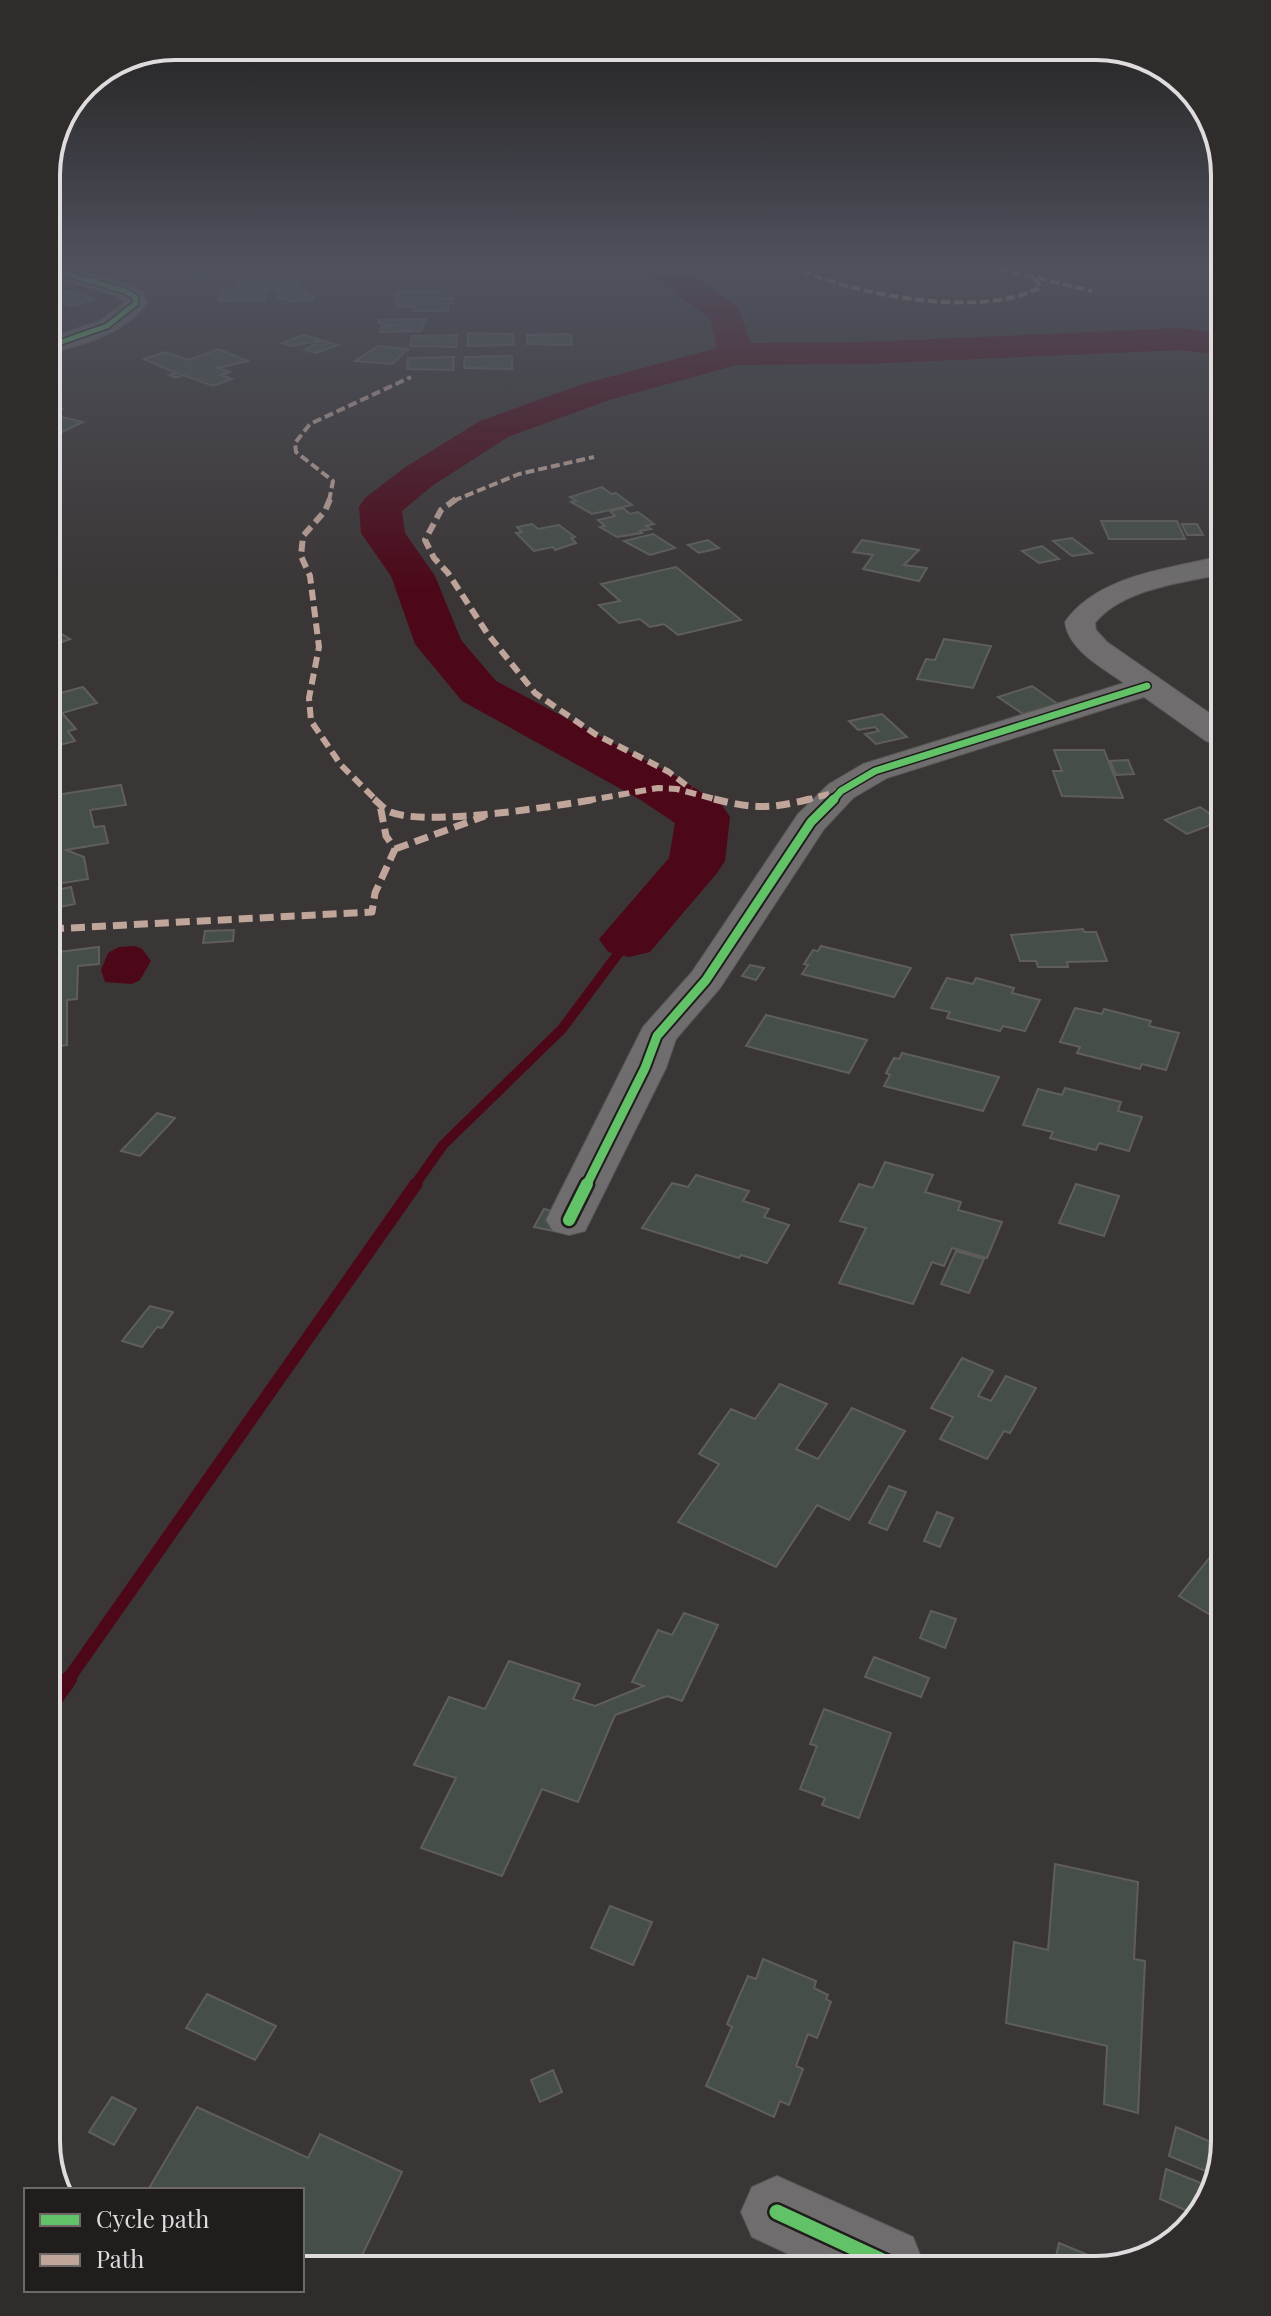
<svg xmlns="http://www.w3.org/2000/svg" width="1271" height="2316" font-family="'Playfair Display',serif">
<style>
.water{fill:#4c0818}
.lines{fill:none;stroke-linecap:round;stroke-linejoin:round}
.stream-far2{stroke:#4c0818;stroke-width:10}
.stream-far1{stroke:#4c0818;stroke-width:13}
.stream{stroke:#4c0818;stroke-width:16}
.river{fill:#4c0818;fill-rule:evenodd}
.building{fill:#464e48;stroke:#5f5e5d;stroke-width:2}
.minor-casing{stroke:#585555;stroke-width:2}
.minor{fill:#6f6d6d;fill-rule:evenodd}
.quiet-far2{stroke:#c0a59a;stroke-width:4;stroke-dasharray:9 4;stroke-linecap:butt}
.quiet-far1{stroke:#c0a59a;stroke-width:6;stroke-dasharray:11 6;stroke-linecap:butt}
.quiet{stroke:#c0a59a;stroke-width:7;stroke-dasharray:14 7;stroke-linecap:butt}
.cycleway-far4-casing{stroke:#211d1d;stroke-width:8}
.cycleway-far3-casing{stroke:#211d1d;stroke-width:10}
.cycleway-far2-casing{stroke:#211d1d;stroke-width:13}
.cycleway-far1-casing{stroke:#211d1d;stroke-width:17}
.cycleway-casing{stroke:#211d1d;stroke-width:20}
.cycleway-far4{stroke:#61c268;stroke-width:5}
.cycleway-far3{stroke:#61c268;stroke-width:7}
.cycleway-far2{stroke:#61c268;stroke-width:9}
.cycleway-far1{stroke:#61c268;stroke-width:12}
.cycleway{stroke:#61c268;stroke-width:15}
.rim{fill:none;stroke:#e0dbdc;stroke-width:4}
</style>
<rect width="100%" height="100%" fill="#3b3636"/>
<polygon class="water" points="135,946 142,949 151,961 140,980 132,984 105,982 101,970 108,953 119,947"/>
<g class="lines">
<polyline class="stream-far2" points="414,1186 443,1145 562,1029 629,939"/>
<polyline class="stream-far1" points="67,1681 416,1184"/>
<polyline class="stream" points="54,1700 69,1679"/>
<polygon class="river" points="642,266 680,266 738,307 751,343 866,342 1182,328 1216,333 1216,355 1182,350 866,364 737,365 609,400 508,437 432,486 402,511 405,533 435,576 461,640 496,681 677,777 722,805 730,817 725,861 717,873 650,952 629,957 608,952 599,939 669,858 675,823 639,799 462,701 415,644 391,576 361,533 359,507 365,498 404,468 480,421 583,384 717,348 710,318 646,273"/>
</g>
<g class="building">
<polygon points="174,266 206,266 218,270 195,277 167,269"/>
<polygon points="298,276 297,284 289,286 300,286 299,290 306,290 306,294 313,294 313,299 288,302 289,299 279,299 280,290 265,291 264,300 219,301 222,289 237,288 238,281"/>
<polygon points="71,291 94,299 72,306 49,298"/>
<polygon points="400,291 439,291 439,298 453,298 453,303 448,303 448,311 414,311 414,306 397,307 396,294"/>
<polygon points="426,319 421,331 380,332 381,327 402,325 386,325 379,323 379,320"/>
<polygon points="468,333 513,334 514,345 468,346"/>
<polygon points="571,334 572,345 527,344 527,335"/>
<polygon points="303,335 321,340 293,346 282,343"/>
<polygon points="457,335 456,347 410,346 412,336"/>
<polygon points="321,340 338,345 316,353 305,350"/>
<polygon points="378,346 408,349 392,364 355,361"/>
<polygon points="218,349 248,361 218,368 230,372 221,375 232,379 213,386 183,375 176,378 169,375 176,373 144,359 165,352 189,360"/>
<polygon points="512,356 512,369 464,368 465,357"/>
<polygon points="454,357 453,370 407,369 408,358"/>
<polygon points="47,405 62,409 50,414 83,422 52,437 48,436"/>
<polygon points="602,487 611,494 616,493 632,505 592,514 571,502 576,501 570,497"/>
<polygon points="623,508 630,514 638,512 654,524 646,526 651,529 640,531 642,533 617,537 600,527 605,526 598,520 615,516 610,511"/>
<polygon points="1101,521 1177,521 1185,539 1109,539"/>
<polygon points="532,524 538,529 559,525 575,537 571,538 576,543 555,550 553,547 534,551 516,533 522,532 517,527"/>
<polygon points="1182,524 1197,524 1203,535 1187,535"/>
<polygon points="653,534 675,548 650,555 624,541"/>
<polygon points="1072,538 1092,553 1072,556 1053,541"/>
<polygon points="708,540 719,548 699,553 688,545"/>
<polygon points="862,540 919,550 904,565 927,568 919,581 863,569 873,555 853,552"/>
<polygon points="1042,546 1059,559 1039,563 1022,551"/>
<polygon points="676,567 741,620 678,635 664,624 650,627 640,619 619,623 599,605 620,601 601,584"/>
<polygon points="57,631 70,639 49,647 49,634"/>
<polygon points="944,639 991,646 973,688 917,679 926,659 935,660"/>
<polygon points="1032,686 1058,704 1023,714 998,697"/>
<polygon points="83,687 97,703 62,713 76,729 68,731 75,741 49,748 49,696"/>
<polygon points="882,714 907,737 876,744 865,734 879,731 875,727 858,730 849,721"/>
<polygon points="1054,750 1104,750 1123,798 1062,796 1053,771 1062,771"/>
<polygon points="1128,760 1134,774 1116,775 1110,761"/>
<polygon points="121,785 126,805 90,810 94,827 104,826 108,843 66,850 84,857 88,879 51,885 52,891 71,887 75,904 54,908 55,913 50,914 49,796"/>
<polygon points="1200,807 1218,819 1218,822 1187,834 1165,820"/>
<polygon points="1083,929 1084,932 1096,932 1107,961 1067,962 1068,967 1038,967 1036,961 1020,961 1011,935"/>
<polygon points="234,930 233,941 203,943 205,931"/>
<polygon points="821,946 911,968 894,997 802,974 808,965 804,964 813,950 818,951"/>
<polygon points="99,947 99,964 78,966 77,999 67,1000 67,1045 50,1047 51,953"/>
<polygon points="750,965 764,968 756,980 742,976"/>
<polygon points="947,978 973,984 976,978 1014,988 1012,993 1040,1000 1025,1031 1003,1026 1000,1031 947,1018 950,1012 931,1008"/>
<polygon points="1075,1008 1102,1014 1104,1009 1151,1021 1149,1026 1179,1033 1166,1070 1142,1064 1140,1069 1077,1053 1080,1047 1060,1042"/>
<polygon points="766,1015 867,1040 849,1073 746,1046"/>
<polygon points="902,1053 999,1077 983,1111 884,1086 890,1075 886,1073 894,1058 899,1059"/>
<polygon points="1065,1088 1121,1102 1118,1111 1142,1117 1129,1151 1099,1143 1096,1150 1050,1138 1053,1132 1023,1125 1038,1089 1062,1095"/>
<polygon points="157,1113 175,1118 140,1156 121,1151"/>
<polygon points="885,1162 933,1175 925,1192 961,1202 958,1210 1002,1222 987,1258 952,1248 944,1266 932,1262 913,1304 839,1283 866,1228 840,1221 859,1184 873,1188"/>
<polygon points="696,1175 749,1191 743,1201 769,1209 764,1217 789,1225 767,1263 741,1255 739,1258 642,1228 672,1183 688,1187"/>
<polygon points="1076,1184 1119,1196 1104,1236 1059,1223"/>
<polygon points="544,1209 563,1214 554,1231 534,1227"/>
<polygon points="956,1251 984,1259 969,1293 941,1284"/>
<polygon points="150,1306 173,1312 162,1328 157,1327 142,1347 122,1341"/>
<polygon points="962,1358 993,1371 978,1396 991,1401 1006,1376 1036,1388 1010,1433 1004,1431 987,1459 940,1439 953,1417 931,1408"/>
<polygon points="780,1384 827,1404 796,1449 818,1459 852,1408 905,1431 849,1520 817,1505 776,1567 678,1522 719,1464 699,1454 731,1409 755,1419"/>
<polygon points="889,1486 906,1492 887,1530 869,1523"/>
<polygon points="937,1512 953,1518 940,1547 924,1541"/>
<polygon points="1222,1542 1222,1622 1179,1596"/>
<polygon points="931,1611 956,1619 945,1648 920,1638"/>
<polygon points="684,1613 718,1625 682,1701 667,1696 615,1715 578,1802 542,1789 502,1876 421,1848 456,1778 414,1765 449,1697 485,1709 509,1661 580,1684 573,1699 595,1706 644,1686 632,1682 658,1630 672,1635"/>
<polygon points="874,1657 929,1678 921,1697 865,1677"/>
<polygon points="824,1709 891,1733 859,1818 822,1805 825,1798 800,1789 817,1746 810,1744"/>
<polygon points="1055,1864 1138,1882 1134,1959 1145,1961 1138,2113 1104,2104 1107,2046 1006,2023 1014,1942 1048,1950"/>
<polygon points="610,1906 652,1922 633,1965 591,1948"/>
<polygon points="763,1959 816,1981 814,1988 828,1995 826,1999 831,2002 817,2038 808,2034 796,2066 803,2069 789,2105 780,2101 774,2117 706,2086 732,2027 727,2024 748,1976 756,1979"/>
<polygon points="207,1994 276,2026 255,2060 186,2028"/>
<polygon points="553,2070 562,2092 540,2102 531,2080"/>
<polygon points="112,2097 136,2109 114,2145 89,2132"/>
<polygon points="197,2107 308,2158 320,2134 402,2172 356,2268 302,2268 302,2190 148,2190"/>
<polygon points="1176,2127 1223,2147 1215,2175 1169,2156"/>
<polygon points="1166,2169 1211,2187 1203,2212 1199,2216 1160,2199"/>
<polygon points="1059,2243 1100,2260 1055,2261"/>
</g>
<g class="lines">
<g class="minor-casing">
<g id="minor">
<path d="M47 266H64L133 286 143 292 147 303C125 334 83 345 47 354V339L99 321 125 302 117 296 47 275Z"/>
<path d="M1217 557V575C1179 583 1121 590 1095 623L1096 630 1107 642 1218 719V744L1206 741 1144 697 887 778 853 798 824 829 720 988 676 1039 666 1068 585 1231 569 1235 553 1231 546 1220 643 1027 692 972 798 814 829 784 863 764 1124 683C1103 668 1068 650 1065 622 1097 576 1166 569 1217 557Z"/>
<polygon points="777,2176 913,2237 923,2262 808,2263 752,2237 741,2212 752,2187"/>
</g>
</g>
<use href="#minor" class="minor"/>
<g class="quiet-far2">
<path d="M790 266C851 294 979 320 1041 287L1034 278"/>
<polyline points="987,266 1092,291"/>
<polyline points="329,501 333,481 296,452 295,443 310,424 411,377"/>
<polyline points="453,501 519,474 594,457"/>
</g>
<g class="quiet-far1">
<polyline points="330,499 325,511 303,536 301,556 310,576 319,647 309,698 311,721 341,765 377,801"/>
<polyline points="456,499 441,510 425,540 434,558 448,573 487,633 535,693 595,734 669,772 691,789"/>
<polyline points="585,801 658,788 677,789 722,801"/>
<polyline points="802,801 837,792"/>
</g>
<g class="quiet">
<path d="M374 799C378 802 383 808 388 811 421 828 556 806 597 799"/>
<path d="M714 799C754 809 770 809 810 799"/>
<polyline points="395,849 485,816"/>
<polyline points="50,929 372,912 375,893 395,849 386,836 380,805"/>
</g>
<g class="cycleway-far4-casing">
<polyline id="cycleway-far4" points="47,268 125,291 135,297 136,303 107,326 47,347"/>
</g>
<g class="cycleway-far3-casing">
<polyline id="cycleway-far3" points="832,801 841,791 875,771 1147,686"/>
</g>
<g class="cycleway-far2-casing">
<polyline id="cycleway-far2" points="586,1186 645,1068 657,1036 706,980 811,822 834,799"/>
</g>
<g class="cycleway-far1-casing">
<polyline id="cycleway-far1" points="569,1220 587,1184"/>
</g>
<g class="cycleway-casing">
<polyline id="cycleway" points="777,2212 887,2263"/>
</g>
<use href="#cycleway-far4" class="cycleway-far4"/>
<use href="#cycleway-far3" class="cycleway-far3"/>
<use href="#cycleway-far2" class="cycleway-far2"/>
<use href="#cycleway-far1" class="cycleway-far1"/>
<use href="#cycleway" class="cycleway"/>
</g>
<linearGradient id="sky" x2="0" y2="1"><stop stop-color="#201e1e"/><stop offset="0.45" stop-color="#4f525d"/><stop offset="1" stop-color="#4f525d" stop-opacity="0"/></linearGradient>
<rect width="1271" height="591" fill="url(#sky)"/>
<path d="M0 0H1271V2316H0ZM175 60H1096A115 115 0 0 1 1211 175V2141A115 115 0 0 1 1096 2256H175A115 115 0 0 1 60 2141V175A115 115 0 0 1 175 60Z" fill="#302c2c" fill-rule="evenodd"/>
<path class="rim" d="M175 60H1096A115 115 0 0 1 1211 175V2141A115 115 0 0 1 1096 2256H175A115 115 0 0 1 60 2141V175A115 115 0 0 1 175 60Z"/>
<rect x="24" y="2188" width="280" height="104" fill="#211d1d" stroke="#6d6969" stroke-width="2"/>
<rect x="40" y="2214" width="40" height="12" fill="#61c268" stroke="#6d6969" stroke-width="2"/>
<text x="96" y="2228" font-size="24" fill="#e0dbdc">Cycle path</text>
<rect x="40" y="2254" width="40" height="12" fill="#c0a59a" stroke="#6d6969" stroke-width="2"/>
<text x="96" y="2268" font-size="24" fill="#e0dbdc">Path</text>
</svg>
